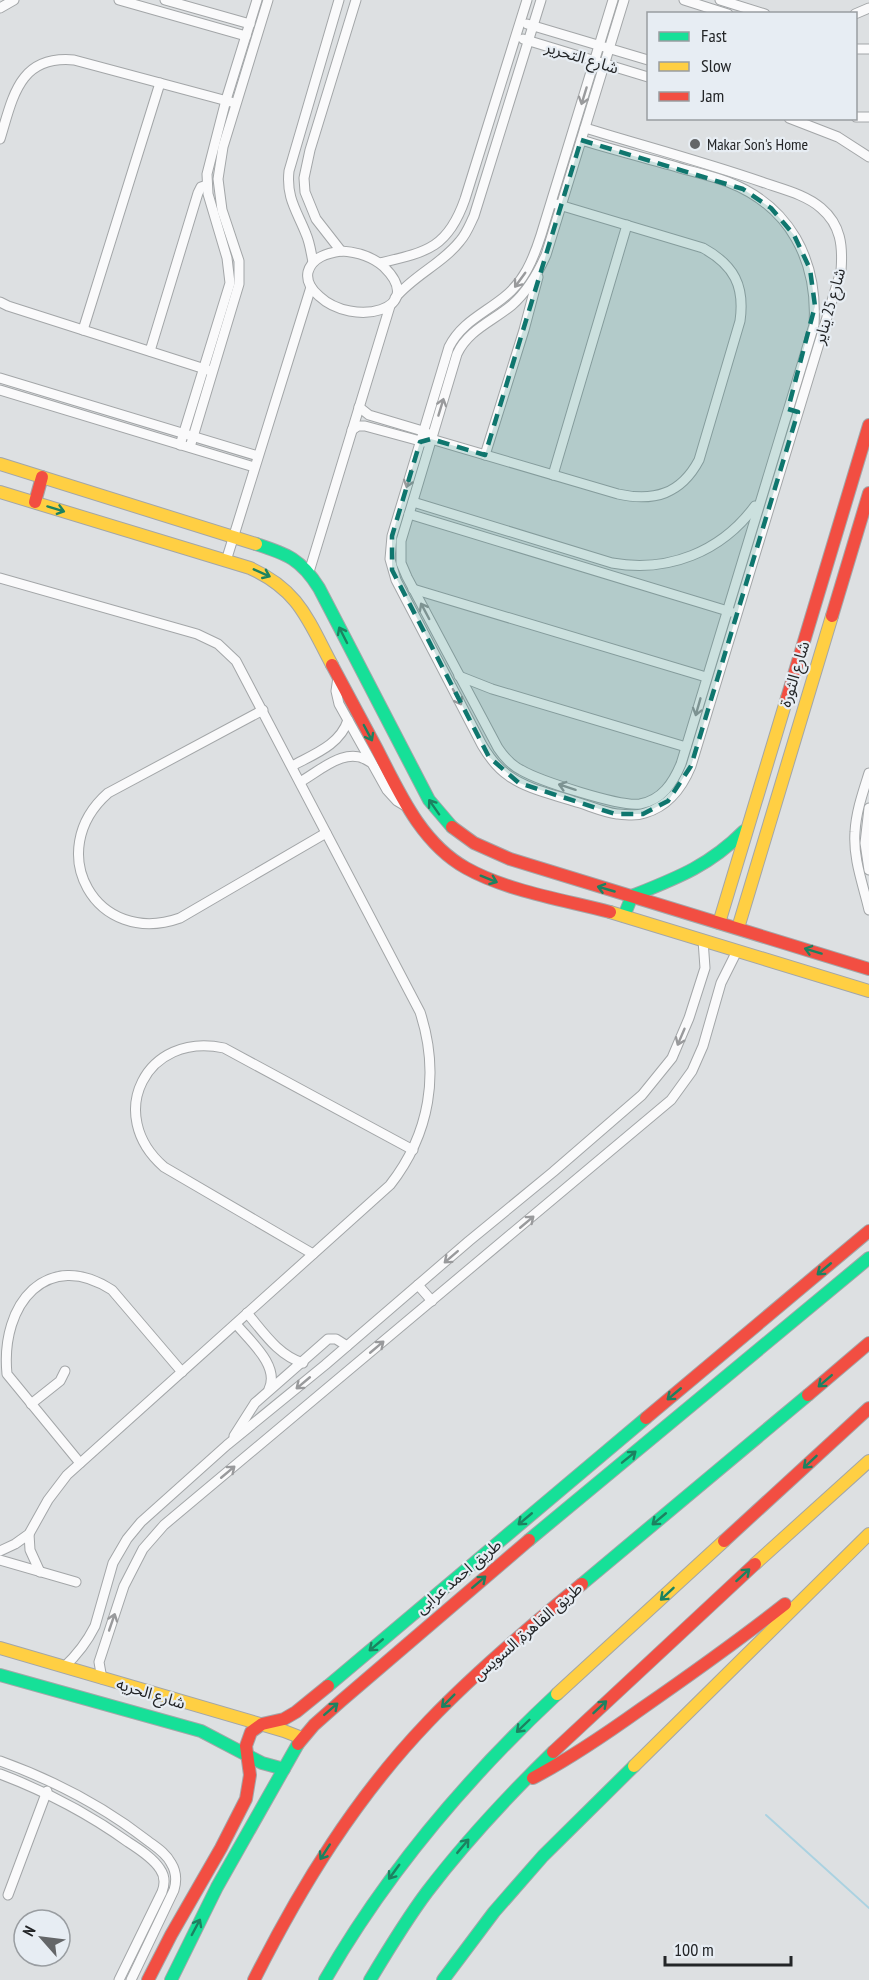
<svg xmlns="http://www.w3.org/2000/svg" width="869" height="1980" font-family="'PT Sans Narrow','Noto Sans Arabic',sans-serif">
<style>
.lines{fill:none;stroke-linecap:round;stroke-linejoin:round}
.stream{stroke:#abd2e1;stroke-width:2}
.street-casing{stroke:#a3a6a8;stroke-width:11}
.fast-casing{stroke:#a3a6a8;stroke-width:14}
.slow-casing{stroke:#a3a6a8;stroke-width:14}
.jam-casing{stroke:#a3a6a8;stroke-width:14}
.street{stroke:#fafafb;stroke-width:9}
.fast{stroke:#16e098;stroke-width:12}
.slow{stroke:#ffcf43;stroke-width:12}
.jam{stroke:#f24e42;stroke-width:12}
.oneway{stroke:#999a9c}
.oneway2{stroke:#1c8260}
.marked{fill:#0f766e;fill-opacity:0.2;stroke:#0f766e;stroke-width:4.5;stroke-dasharray:12 8;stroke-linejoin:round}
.poi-dot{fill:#646668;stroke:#e7edf3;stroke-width:2}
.labels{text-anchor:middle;stroke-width:4.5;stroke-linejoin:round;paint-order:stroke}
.street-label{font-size:16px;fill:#232527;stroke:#e7edf3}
.poi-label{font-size:16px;fill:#232527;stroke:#e7edf3;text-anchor:start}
</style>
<rect width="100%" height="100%" fill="#dde0e2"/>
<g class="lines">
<polyline class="stream" points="766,1815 869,1908"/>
<g class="street-casing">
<g id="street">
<polyline points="119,0 246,36"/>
<polyline points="165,0 250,24"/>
<polyline points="684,0 728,14"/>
<polyline points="720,0 765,14"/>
<polyline points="0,8 14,0"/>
<polyline points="855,14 869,8"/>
<polyline points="527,24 648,60"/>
<polyline points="523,39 648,77"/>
<polyline points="856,49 869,49"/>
<polyline points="856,117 869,117"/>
<polyline points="789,118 838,137 869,157"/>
<path d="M585 128C644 146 704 162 762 182 781 189 805 194 821 208 841 225 843 246 841 271L691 766C682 788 669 806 645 813 636 816 627 815 617 814 602 812 588 805 573 801 552 794 527 789 509 776 497 768 489 757 482 745L396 580 390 559 392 536 449 347C461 323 483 314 503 298 524 282 533 260 541 235L613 0"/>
<path d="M0 139C13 97 19 55 74 60L231 102"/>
<path d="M581 140C611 149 641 157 670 165 689 171 709 175 728 182 790 206 818 260 814 325L681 764C673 783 662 800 640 804 620 807 540 781 521 770 511 765 504 757 498 748L407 577 401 563V541L457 354C468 330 493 321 512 305 528 291 538 273 546 255L624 0"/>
<polyline points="341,251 316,219 305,192 304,178 310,150 356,0"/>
<path d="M341 251C357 252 372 256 384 267 428 310 353 328 319 296 312 290 306 282 308 272 312 257 328 253 341 251Z"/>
<path d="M313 262C311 253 310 243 306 234 297 211 286 198 289 171L339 0"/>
<path d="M380 263C427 252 448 248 465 199L527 0"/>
<path d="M395 298C414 275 442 264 460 241 467 233 470 224 474 216L541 0"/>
<polyline points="0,302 8,306 208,370"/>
<polyline points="83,330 160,83"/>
<polyline points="150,351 198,193 201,187 207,185"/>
<polyline points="0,378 258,456"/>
<polyline points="0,390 254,467"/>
<path d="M359 407 369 415 426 432 431 439 618 494C654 502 681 494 699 460L740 321C745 286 734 265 703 248L556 204"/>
<polyline points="352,430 358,426 365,426 424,442"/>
<polyline points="180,445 230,283 227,258 208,194 207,174 226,100 257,0"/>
<polyline points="190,447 239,284 239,261 222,210 218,179 223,147 268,0"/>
<polyline points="485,455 524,330 538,277"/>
<polyline points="553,475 627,225"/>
<path d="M413 502 612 563C668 573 721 552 755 506"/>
<polyline points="409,514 731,612"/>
<polyline points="226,561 311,287"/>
<polyline points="309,572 390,306"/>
<path d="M0 578 197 634 218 644 236 661 420 1012C440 1073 430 1134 390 1185L67 1475 48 1500 29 1534 15 1544 0 1551"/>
<polyline points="413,589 706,677"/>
<polyline points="459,676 492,689 686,747"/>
<polyline points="338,677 336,691 339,704 387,790 397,801 407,807"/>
<path d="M263 710 108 793C42 851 96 948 180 918L326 833"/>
<path d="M292 766C314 754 340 745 348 720"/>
<path d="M869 773C863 792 856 812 855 832 853 859 863 884 869 910"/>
<path d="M300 782C321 770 347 745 370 762"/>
<polyline points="869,808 865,843 869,870"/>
<path d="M313 1254 164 1167C104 1115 146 1031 224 1048L413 1150"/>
<polyline points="418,1285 432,1301"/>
<path d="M247 1313C264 1333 278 1355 303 1363"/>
<path d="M236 1324C250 1341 280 1366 269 1389"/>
<polyline points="31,1404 60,1381 65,1371"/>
<polyline points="234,1436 255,1403 328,1339 336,1339 347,1346"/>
<path d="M80 1463 7 1374C0 1303 48 1248 112 1290L182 1372"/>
<polyline points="29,1534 30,1550 40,1572"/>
<polyline points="0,1560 76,1582"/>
<path d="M64 1667C77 1655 87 1642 95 1626L113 1563 127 1539 141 1522 227 1445 325 1365 469 1241 553 1172 642 1095 672 1058 689 1018 705 968 703 940"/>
<polyline points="102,1679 99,1662 124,1586 143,1549 164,1525 671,1100 692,1071 703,1046 721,983 737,951"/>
<path d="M0 1761C53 1780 103 1806 148 1841 156 1847 166 1853 171 1863 176 1871 177 1880 174 1890L131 1980"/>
<path d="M0 1774C45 1791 89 1814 128 1842 139 1849 153 1858 160 1869 165 1876 165 1884 162 1892L119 1980"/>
<polyline points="8,1895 47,1791"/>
</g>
</g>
<g class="fast-casing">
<g id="fast">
<path d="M256 544C287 554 301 559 319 588L429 800 452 827"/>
<path d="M624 916 632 896C677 878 709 866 744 831"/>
<polyline points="529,1540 869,1258"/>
<polyline points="582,1584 808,1395"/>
<polyline points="0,1675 201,1731 262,1763 284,1769"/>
<polyline points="328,1686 646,1418"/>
<polyline points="171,1980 217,1887 298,1744"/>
<path d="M325 1980C387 1872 466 1779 557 1694"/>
<path d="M370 1980C388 1950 406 1920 427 1892 465 1842 508 1796 553 1752"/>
<polyline points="443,1980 494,1912 543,1856 634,1766"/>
</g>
</g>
<g class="slow-casing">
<g id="slow">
<polyline points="0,464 256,544"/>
<path d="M0 492 250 568C299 590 308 620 332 665"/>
<polyline points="610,912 869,991"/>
<polyline points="719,923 787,698"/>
<polyline points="738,928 832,616"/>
<polyline points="755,1564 869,1461"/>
<polyline points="0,1648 284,1731 302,1738"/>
<polyline points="557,1694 724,1541"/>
<polyline points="634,1766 869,1534"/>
</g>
</g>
<g class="jam-casing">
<g id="jam">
<polyline points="35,502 42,477"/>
<polyline points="832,616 869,493"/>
<path d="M332 665C347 693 362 721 377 749 399 792 421 843 466 868 507 891 564 900 610 912"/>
<polyline points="787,698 869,425"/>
<polyline points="452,827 474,843 510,859 869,969"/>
<polyline points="808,1395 869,1343"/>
<polyline points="646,1418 869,1231"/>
<polyline points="724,1541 869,1408"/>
<polyline points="298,1744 314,1725 341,1701 529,1540"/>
<polyline points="553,1752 755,1564"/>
<path d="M533 1778C571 1758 606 1734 641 1709 690 1675 738 1641 785 1604"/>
<polyline points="148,1980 171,1935 221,1848 246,1799 250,1775 246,1746 251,1732 262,1724 284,1719 296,1712 328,1686"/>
<path d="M254 1980C301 1886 356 1797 429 1721 477 1671 529 1627 582 1584"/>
</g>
</g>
<use href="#street" class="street"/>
<use href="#fast" class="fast"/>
<use href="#slow" class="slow"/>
<use href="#jam" class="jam"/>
</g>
<defs><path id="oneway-shaft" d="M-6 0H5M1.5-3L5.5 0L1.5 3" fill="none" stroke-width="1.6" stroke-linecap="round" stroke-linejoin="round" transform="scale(1.5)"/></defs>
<g class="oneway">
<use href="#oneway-shaft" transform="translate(584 96) rotate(107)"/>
<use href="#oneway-shaft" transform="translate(520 280) rotate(126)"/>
<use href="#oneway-shaft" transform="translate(441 407) rotate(-73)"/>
<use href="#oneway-shaft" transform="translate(409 479) rotate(107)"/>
<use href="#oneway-shaft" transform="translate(425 611) rotate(-118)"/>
<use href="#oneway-shaft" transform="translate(457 697) rotate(62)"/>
<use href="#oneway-shaft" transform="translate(698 707) rotate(106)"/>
<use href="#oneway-shaft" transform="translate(567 787) rotate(-162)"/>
<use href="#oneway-shaft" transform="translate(681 1037) rotate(113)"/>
<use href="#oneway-shaft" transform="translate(527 1222) rotate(-40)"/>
<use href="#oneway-shaft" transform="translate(451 1257) rotate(139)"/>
<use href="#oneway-shaft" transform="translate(377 1347) rotate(-40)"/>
<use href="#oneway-shaft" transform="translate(303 1383) rotate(140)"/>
<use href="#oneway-shaft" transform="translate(228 1472) rotate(-40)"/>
<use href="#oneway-shaft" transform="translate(112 1622) rotate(-71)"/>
</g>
<g class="oneway2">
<use href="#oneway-shaft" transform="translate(56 509) rotate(17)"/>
<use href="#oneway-shaft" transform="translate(262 573) rotate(24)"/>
<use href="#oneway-shaft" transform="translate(343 635) rotate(-117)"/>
<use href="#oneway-shaft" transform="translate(368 733) rotate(62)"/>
<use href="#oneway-shaft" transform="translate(434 807) rotate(-125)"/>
<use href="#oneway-shaft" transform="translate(489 879) rotate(22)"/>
<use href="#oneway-shaft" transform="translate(606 889) rotate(-164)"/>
<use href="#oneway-shaft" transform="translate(813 951) rotate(-163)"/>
<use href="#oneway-shaft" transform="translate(824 1269) rotate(140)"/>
<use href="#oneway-shaft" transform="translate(825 1381) rotate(139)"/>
<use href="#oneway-shaft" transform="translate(674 1394) rotate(140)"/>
<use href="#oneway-shaft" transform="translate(629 1457) rotate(-39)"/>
<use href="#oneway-shaft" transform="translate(810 1462) rotate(137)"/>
<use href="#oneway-shaft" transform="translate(525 1519) rotate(140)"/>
<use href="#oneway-shaft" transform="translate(659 1519) rotate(140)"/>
<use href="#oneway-shaft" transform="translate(743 1575) rotate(-42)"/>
<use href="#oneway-shaft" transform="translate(479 1582) rotate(-41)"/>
<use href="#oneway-shaft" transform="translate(667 1594) rotate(137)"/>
<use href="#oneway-shaft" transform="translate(376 1645) rotate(140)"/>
<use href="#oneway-shaft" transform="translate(448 1701) rotate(135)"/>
<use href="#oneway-shaft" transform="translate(600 1707) rotate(-43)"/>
<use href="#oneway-shaft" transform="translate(331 1709) rotate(-41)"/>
<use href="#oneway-shaft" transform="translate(523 1726) rotate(136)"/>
<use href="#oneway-shaft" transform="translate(463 1846) rotate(-50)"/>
<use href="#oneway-shaft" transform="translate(325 1852) rotate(123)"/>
<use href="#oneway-shaft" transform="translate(394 1872) rotate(126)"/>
<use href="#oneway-shaft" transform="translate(196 1927) rotate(-62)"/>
</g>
<path class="marked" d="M581 140 743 189 771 208 794 235 810 269 815 306 788 409 798 412 691 766 668 801 643 814H615L519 783 489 757 392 570V536L420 442 431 439 485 455Z"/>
<circle class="poi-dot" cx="695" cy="144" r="6"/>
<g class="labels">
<g class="street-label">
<text transform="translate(582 57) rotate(17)" y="6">شارع التحرير</text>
<text transform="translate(829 306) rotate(-74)" y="6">شارع 25 يناير</text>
<text transform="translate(794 674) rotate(-73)" y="6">شارع الثورة</text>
<text transform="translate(458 1576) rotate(-40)" y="6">طريق احمد عرابى</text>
<text transform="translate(527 1631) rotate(-41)" y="6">طريق القاهرة, السويس</text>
<text transform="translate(151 1693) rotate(17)" y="6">شارع الحريه</text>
</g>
<g class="poi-label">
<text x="707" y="150">Makar Son's Home</text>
</g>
</g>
<rect x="647" y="12" width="210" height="108" fill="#e7edf3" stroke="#999da1" stroke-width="1.5"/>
<rect x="659" y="32" width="30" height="9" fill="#16e098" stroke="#999da1" stroke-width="1.5"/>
<text x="701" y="42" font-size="18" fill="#232527">Fast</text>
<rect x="659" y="62" width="30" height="9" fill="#ffcf43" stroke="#999da1" stroke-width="1.5"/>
<text x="701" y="72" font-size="18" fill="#232527">Slow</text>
<rect x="659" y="92" width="30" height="9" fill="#f24e42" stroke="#999da1" stroke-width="1.5"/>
<text x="701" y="102" font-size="18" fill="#232527">Jam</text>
<g transform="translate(42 1938) rotate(298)"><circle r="28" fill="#e7edf3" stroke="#999da1" stroke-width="1.5"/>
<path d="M0-4.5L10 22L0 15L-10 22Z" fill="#646668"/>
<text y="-9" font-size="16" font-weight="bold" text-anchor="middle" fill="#232527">N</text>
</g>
<path d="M665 1956v9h126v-9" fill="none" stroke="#232527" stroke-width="3"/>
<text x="674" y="1956" font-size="18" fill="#232527" stroke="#e7edf3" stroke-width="4.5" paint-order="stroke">100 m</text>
</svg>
